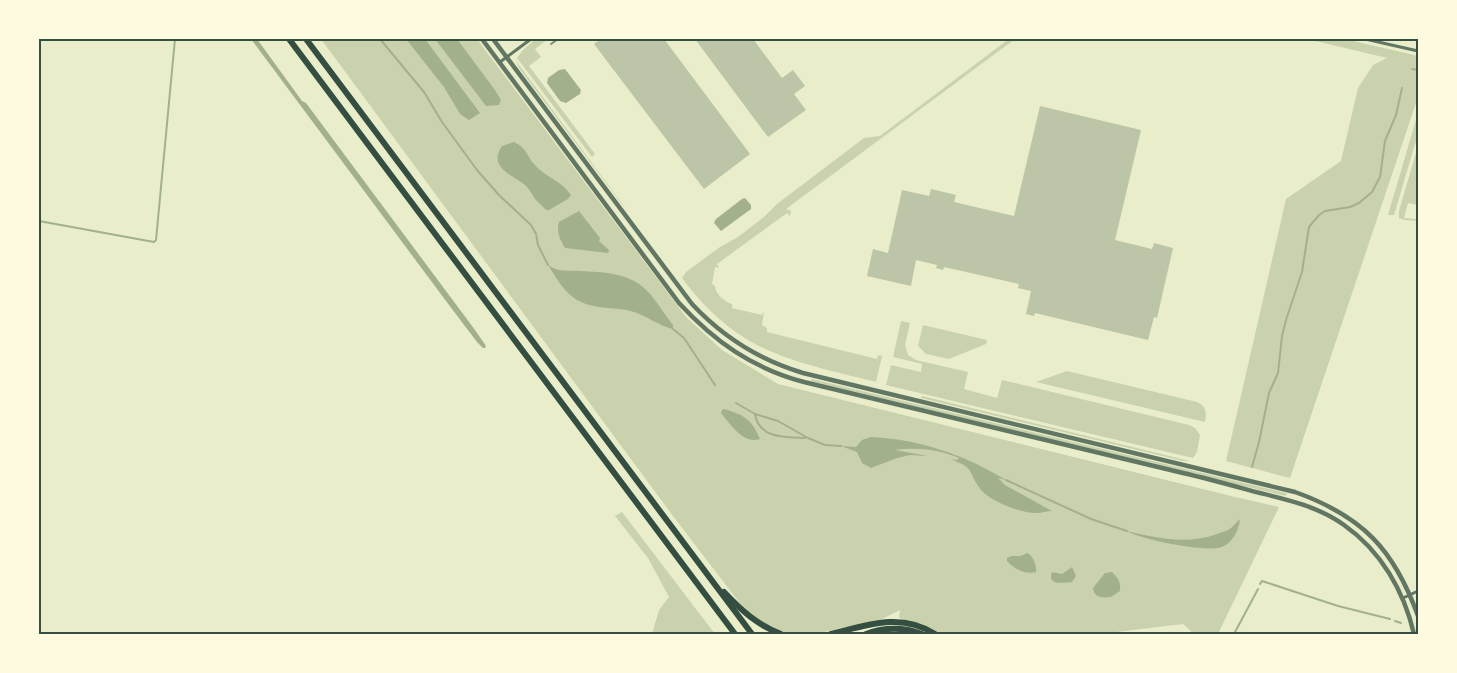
<svg xmlns="http://www.w3.org/2000/svg" width="1457" height="673" font-family="Overpass,sans-serif">
<style>
.green{fill:#cad2ad}
.water{fill:#a3b18a}
.lines{fill:none;stroke-linecap:round;stroke-linejoin:round}
.stream{stroke:#a3b18a;stroke-width:2}
.building{fill:#bcc5a7}
.minor{stroke:#617663;stroke-width:3}
.tertiary{stroke:#617663;stroke-width:4.5}
.motorway{stroke:#344e41;stroke-width:6}
.rail{stroke:#7c8e77;stroke-width:2}
.neatline{fill:none;stroke:#344e41;stroke-width:2}
</style>
<rect width="100%" height="100%" fill="#e9edc9"/>
<g class="green">
<polygon points="321,39 477,39 686,317 722,350 778,384 1231,496 1279,507 1218,634 1194,634 1183,624 1100,634 941,634 924,625 899,618 900,610 882,619 842,628 815,634 796,634 779,631 756,619 742,606 673,516"/>
<polygon points="536,39 548,39 535,49 541,57 529,66 595,154 592,157 517,58 524,49"/>
<path d="M1009 39H1015L786 209 791 211 790 216 787 213 717 264 719 268 715 267 712 284 715 286C715 294 725 302 732 304V308L762 315 764 312 762 325 767 328V332L877 359 878 355 882 356 876 382C791 361 738 353 682 278L686 272 720 247 738 237 764 217 777 204 864 138 880 136Z"/>
<polygon points="1307,39 1345,39 1418,56 1418,97 1290,478 1226,461 1286,199 1341,161 1358,88 1373,65 1387,58"/>
<polygon points="516,61 624,206 625,208 519,68"/>
<polygon points="1418,113 1418,134 1394,215 1388,215"/>
<polygon points="1418,146 1418,205 1408,203 1404,218 1416,219 1418,206 1418,221 1404,220 1399,218 1399,211"/>
<polygon points="901,321 910,323 905,345 908,355 916,360 968,372 964,389 997,398 1002,380 1189,425 1195,428 1200,435 1197,452 1193,458 886,385 891,365 921,372 922,364 893,357"/>
<polygon points="923,325 987,340 986,344 949,359 926,354 918,346"/>
<path d="M1067 371 1197 402C1206 406 1207 413 1205 422L1036 382Z"/>
<polygon points="812,379 1286,493 1287,494 1285,496 811,381"/>
<polygon points="922,396 1190,461 1183,461 921,398"/>
<polygon points="622,512 715,634 652,634 659,610 669,597 648,558 615,516"/>
</g>
<g class="water">
<polygon points="251,39 257,39 302,101 306,103 475,330 486,346 485,348 483,348 477,342 446,301"/>
<polygon points="406,39 425,39 480,113 469,120 460,114 444,87"/>
<polygon points="435,39 457,39 495,90 501,100 499,105 486,106"/>
<polygon points="565,69 581,90 580,94 566,103 560,101 547,83 548,78 559,70"/>
<path d="M514 142C527 148 526 155 535 165 545 177 562 181 571 195L568 199 549 210H546C543 206 538 203 535 199 532 194 530 190 526 186 514 175 487 168 502 146Z"/>
<polygon points="745,198 751,205 751,209 721,231 714,223 716,219 742,199"/>
<path d="M579 211 600 238 599 241 609 250 608 253 565 248C560 240 556 231 559 222Z"/>
<path d="M548 265C560 273 567 270 581 271 602 272 628 273 644 288 653 295 665 315 673 325V329C659 326 647 316 634 312 622 308 611 309 599 307 570 303 562 287 548 265Z"/>
<path d="M724 409C744 415 752 419 760 439 744 445 730 424 721 413L722 410Z"/>
<path d="M871 437C919 439 965 455 1006 480L998 478 1005 485 1052 511C1047 511 1042 513 1037 513 1022 514 990 501 981 490 966 470 977 469 950 459L957 460 959 458C938 449 917 447 895 450L928 456 910 455 897 458 871 468 862 463 857 452 841 446 856 447 862 440Z"/>
<path d="M1240 519C1239 531 1231 546 1218 548 1202 551 1141 540 1127 531 1157 538 1186 545 1217 534 1221 532 1228 531 1231 528 1234 525 1237 522 1240 519Z"/>
<path d="M1027 553C1033 555 1037 566 1036 572 1026 575 1014 569 1007 561V558L1011 556H1021Z"/>
<path d="M1072 567 1076 576 1072 582C1063 583 1047 586 1052 572L1062 574Z"/>
<path d="M1112 572C1118 578 1121 582 1120 591L1111 597C1103 598 1094 598 1093 588L1105 573Z"/>
</g>
<g class="lines">
<g class="stream">
<polyline points="380,39 424,92 442,122 477,170 499,195 531,225 536,234 538,245 548,265"/>
<polyline points="1412,69 1418,70"/>
<polyline points="39,221 154,242 156,240 175,39"/>
<polyline points="673,329 684,338 715,385"/>
<polyline points="736,403 755,414 778,421 808,438 825,445 841,446"/>
<path d="M755 414C759 439 785 437 805 438"/>
<polyline points="1252,467 1259,442 1269,393 1278,373 1282,336 1286,320 1302,272 1309,227 1319,215 1325,211 1350,207 1359,203 1372,192 1380,177 1385,141 1396,115 1402,88"/>
<polyline points="1006,480 1091,519 1127,531"/>
<polyline points="1260,584 1262,581 1338,606 1390,619"/>
<polyline points="1395,621 1401,623"/>
<polyline points="1234,634 1258,589"/>
</g>
</g>
<g class="building">
<polygon points="601,39 664,39 750,154 704,189 594,44"/>
<polygon points="695,39 753,39 782,78 793,70 805,86 794,94 806,110 768,137"/>
<polygon points="1040,106 1141,130 1115,240 1152,249 1154,243 1173,248 1157,318 1154,317 1148,340 1035,313 1034,316 1026,314 1031,291 1018,288 1019,284 944,267 943,270 936,268 937,265 916,260 911,286 867,276 873,249 888,253 902,190 929,196 931,189 956,195 954,202 1014,216"/>
</g>
<g class="lines">
<g class="minor">
<polyline points="1365,39 1418,51"/>
<polyline points="500,62 531,39"/>
<polyline points="1403,598 1418,591"/>
</g>
<g class="tertiary">
<path d="M482 39 679 303C715 342 752 368 804 382 930 413 1057 442 1183 473 1209 479 1234 486 1260 493 1289 500 1319 507 1344 525 1381 551 1404 591 1414 634"/>
<path d="M493 39 692 304C723 337 759 360 803 373L1295 492C1362 516 1394 549 1418 616"/>
</g>
<g class="motorway">
<polyline points="289,39 735,634"/>
<polyline points="306,39 752,634"/>
<path d="M724 592C741 610 757 625 781 634"/>
<path d="M831 634C867 625 901 612 935 634"/>
<path d="M866 634C885 627 903 627 922 634"/>
</g>
<polyline class="rail" points="551,44 558,39"/>
</g>
<rect width="1457" height="673" fill="none" stroke="#fefae0" stroke-width="80"/>
<rect x="40" y="40" width="1377" height="593" class="neatline"/>
</svg>
